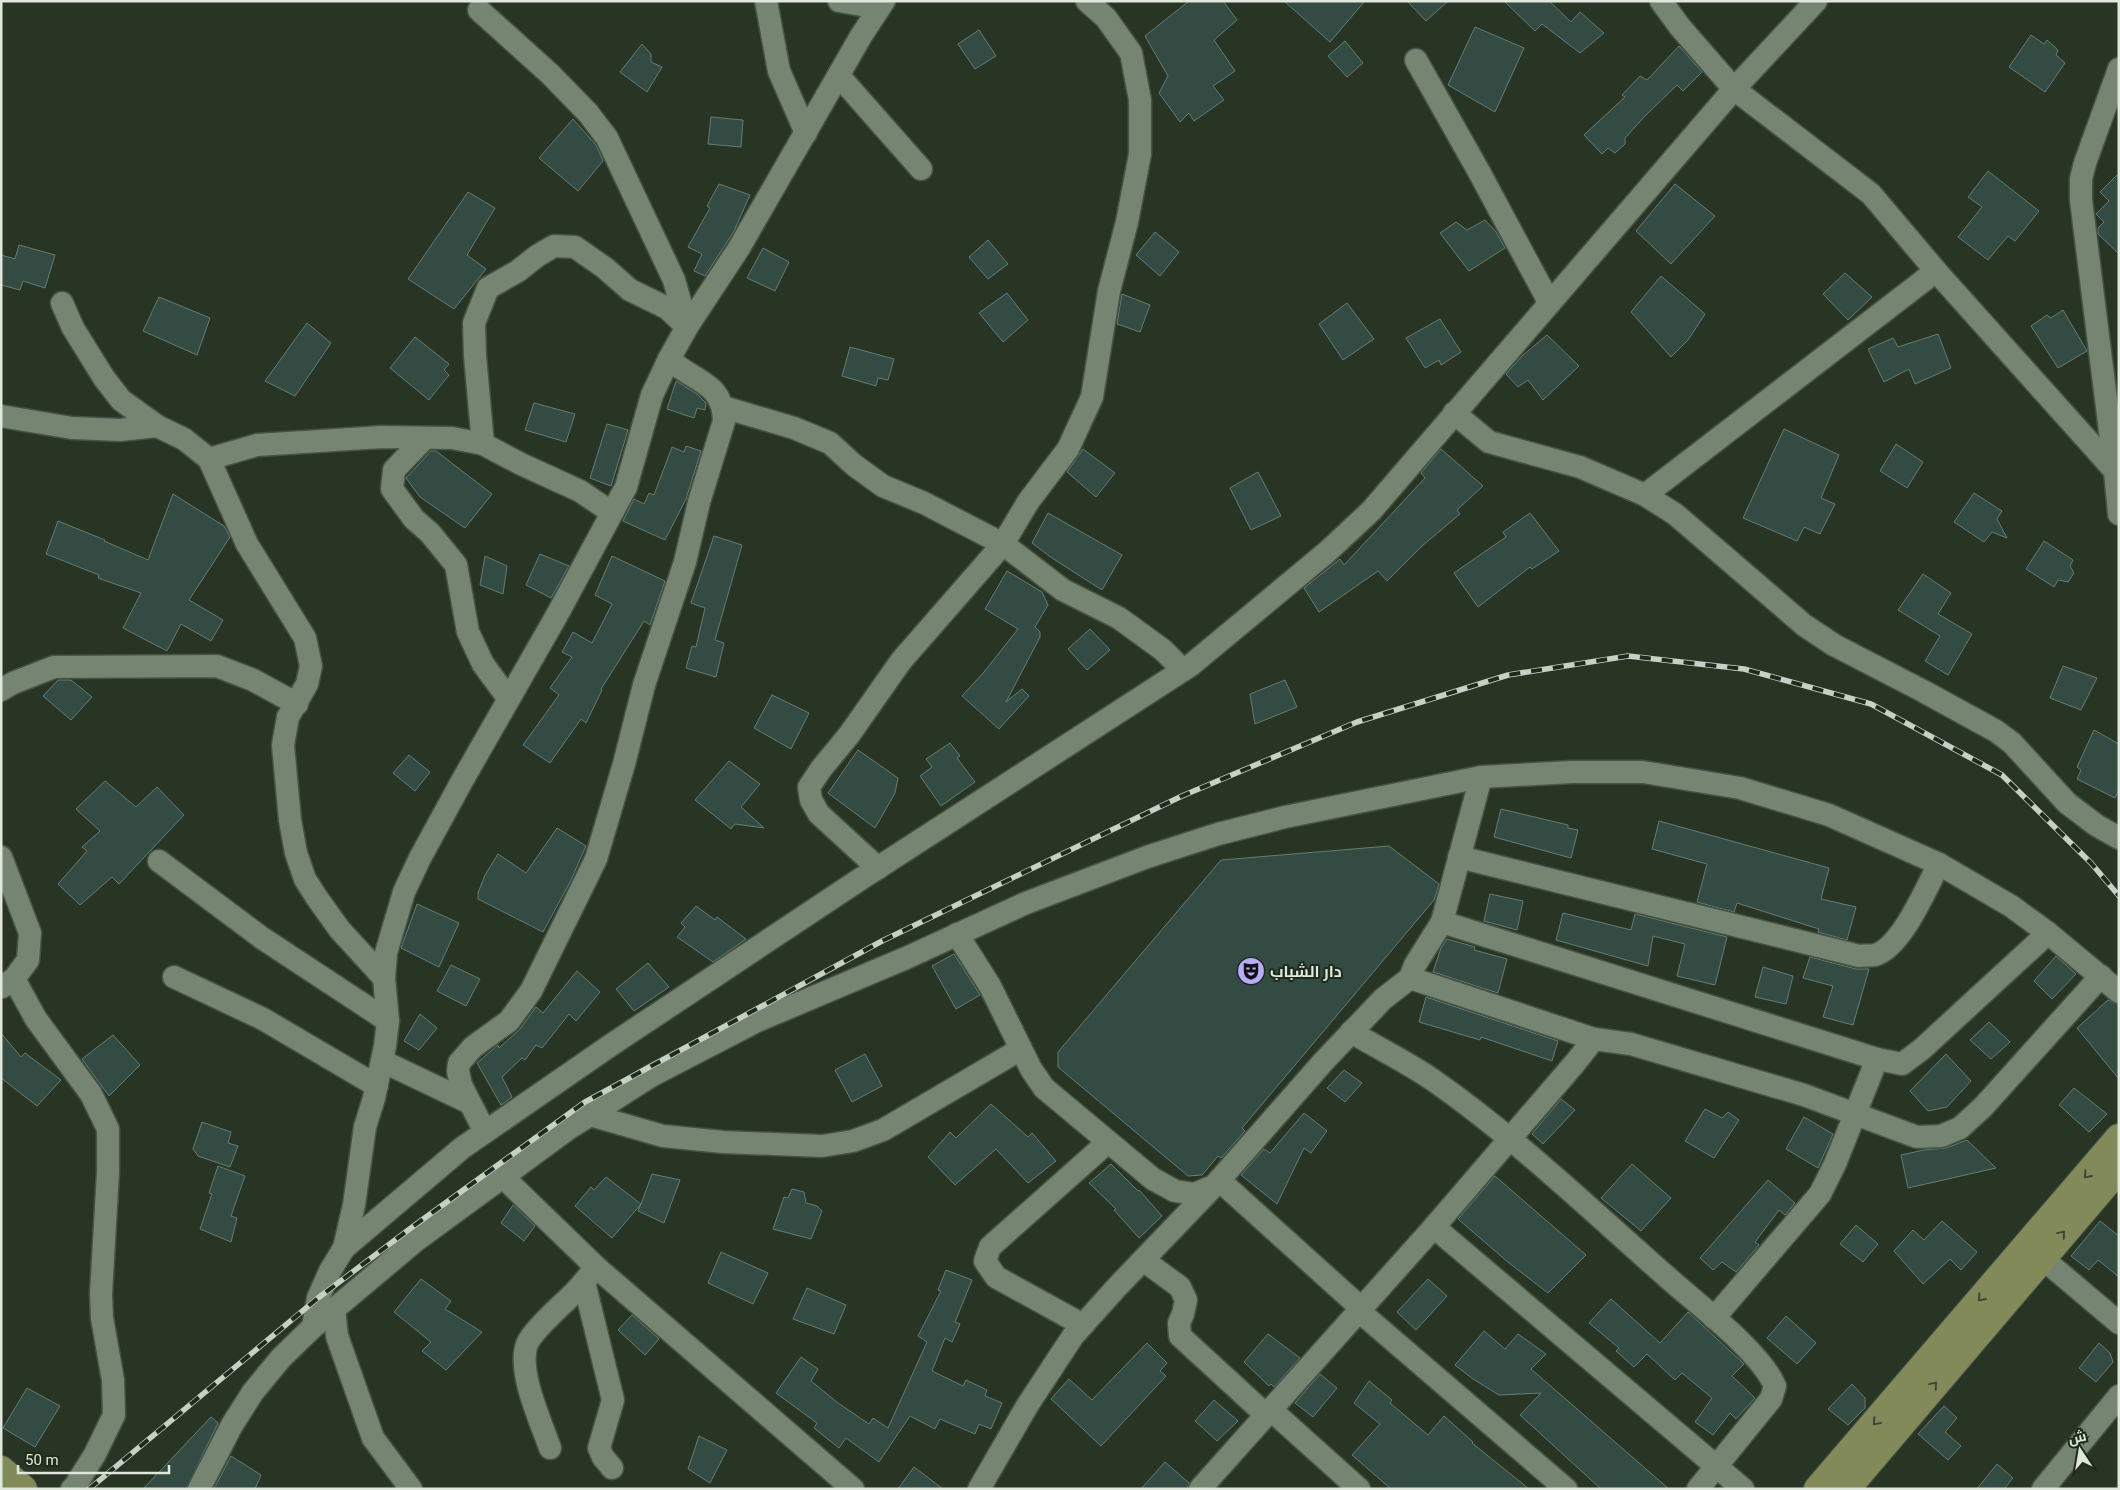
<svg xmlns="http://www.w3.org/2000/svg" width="2120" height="1490" font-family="Roboto,Cairo,sans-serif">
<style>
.building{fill:#334b43;stroke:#647e74}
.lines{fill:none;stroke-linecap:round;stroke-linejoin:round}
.minor-casing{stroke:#465244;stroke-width:25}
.major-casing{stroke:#465244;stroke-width:30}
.minor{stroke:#758572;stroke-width:22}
.major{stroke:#828a5a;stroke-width:28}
.rail-casing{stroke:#c7d0c5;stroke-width:5.5}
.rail{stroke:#1e2b1c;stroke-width:4;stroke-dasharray:11;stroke-linecap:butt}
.oneway{stroke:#3c482f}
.labels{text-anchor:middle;stroke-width:4;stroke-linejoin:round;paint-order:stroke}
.poi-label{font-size:16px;font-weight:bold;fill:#e0e8de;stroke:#1e2b1c;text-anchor:start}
</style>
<rect width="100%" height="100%" fill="#283525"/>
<g class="building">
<polygon points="1189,1 1223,1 1237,20 1214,40 1235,71 1213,86 1224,100 1194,121 1189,113 1180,122 1159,93 1168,76 1145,36"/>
<polygon points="1284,1 1365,1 1330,42"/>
<polygon points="1407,1 1448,1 1426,21"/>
<polygon points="1504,1 1549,1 1571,22 1580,12 1604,33 1580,53 1542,24 1535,31"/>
<polygon points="1475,27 1524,48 1495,112 1448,85"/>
<polygon points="979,30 996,56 975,69 958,44"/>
<polygon points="2031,35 2044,44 2047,40 2058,50 2056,55 2065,63 2045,92 2009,67"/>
<polygon points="1345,41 1363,63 1347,77 1328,56"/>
<polygon points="642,44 651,54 651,62 662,67 647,92 620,72"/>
<polygon points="1679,46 1702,72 1683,91 1677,85 1646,115 1625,138 1625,144 1615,153 1608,148 1602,154 1584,135 1625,97 1622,95 1640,76 1647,80"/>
<polygon points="711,117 743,120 741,147 708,144"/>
<polygon points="573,119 596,145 603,161 578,191 539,158"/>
<polygon points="1988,171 2039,211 2015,241 2008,236 1988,260 1958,237 1982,207 1968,197"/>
<polygon points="2119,173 2119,254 2098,234 2098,228 2104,222 2096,214 2109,201 2100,192"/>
<polygon points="719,184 750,195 734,231 705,276 694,271 702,254 688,247 710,208 707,206"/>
<polygon points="1675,184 1715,216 1671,264 1636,231"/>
<polygon points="468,192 495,208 467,255 486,269 454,309 408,279"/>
<polygon points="1485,220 1496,232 1505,248 1469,271 1440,233 1456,222 1467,230"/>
<polygon points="1155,232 1179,252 1160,276 1136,255"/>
<polygon points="988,240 1008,264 988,279 969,257"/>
<polygon points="19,245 55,255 45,288 23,281 20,290 1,285 1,255 15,259"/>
<polygon points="763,248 789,262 775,291 747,278"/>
<polygon points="1845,273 1872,297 1848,320 1823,294"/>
<polygon points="1661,276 1705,314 1688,340 1671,357 1631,312"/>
<polygon points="1007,293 1028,320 1003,342 979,313"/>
<polygon points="1122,294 1150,305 1140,332 1117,324"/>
<polygon points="159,297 210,318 197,355 143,331"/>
<polygon points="1347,303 1374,339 1343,360 1319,324"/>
<polygon points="2063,310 2087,351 2058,368 2031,326 2047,315 2051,318"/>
<polygon points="1440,319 1461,352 1441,365 1439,360 1425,368 1406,338"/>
<polygon points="307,323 331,343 295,396 265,381"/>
<polygon points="1938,334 1951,368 1915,384 1909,369 1884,382 1868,349 1893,338 1898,347"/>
<polygon points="1547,335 1579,366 1543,400 1528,380 1518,387 1506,374 1522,356"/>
<polygon points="415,337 449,364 444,370 449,375 429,400 390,368"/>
<polygon points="850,347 894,359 888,380 878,378 876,386 842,376"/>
<polygon points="676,381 697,394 706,403 705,410 697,408 694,418 667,409"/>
<polygon points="534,403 575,414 566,442 525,430"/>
<polygon points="607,424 628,430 611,486 590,478"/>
<polygon points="1784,429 1839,455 1821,498 1835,504 1820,534 1804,527 1797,541 1743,518"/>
<polygon points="1896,444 1923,462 1907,488 1880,471"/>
<polygon points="686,446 701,451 686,499 665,540 623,521 634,499 644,504 649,493 654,495 672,447 684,452"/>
<polygon points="1083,449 1115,473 1096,497 1067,472"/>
<polygon points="1441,449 1483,486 1457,510 1460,514 1422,546 1387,581 1378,571 1319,612 1304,588 1340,559 1344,565 1425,478 1421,473"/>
<polygon points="431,451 436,451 492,494 465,528 420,497 406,478"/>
<polygon points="1258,472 1281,516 1251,530 1230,488"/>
<polygon points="1974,493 2002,511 1997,519 2007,538 1992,532 1984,542 1954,522"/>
<polygon points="173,494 224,526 230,537 189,600 223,620 211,641 181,624 167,651 123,628 141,593 98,578 99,575 46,554 58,521 105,540 104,541 148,560"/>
<polygon points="1048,513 1122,555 1102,590 1052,558 1032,543"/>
<polygon points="1530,513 1559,551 1532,569 1530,567 1478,607 1454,573 1506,537 1503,532"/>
<polygon points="714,536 742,545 715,640 724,643 716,677 686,668 692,646 696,647 705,608 691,603"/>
<polygon points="2044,541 2073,560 2070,566 2074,573 2068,582 2058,580 2054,587 2026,569"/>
<polygon points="540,554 569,566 551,598 526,585"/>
<polygon points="485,556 507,566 503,594 480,585"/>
<polygon points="612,556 665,581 650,625 644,621 601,689 602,690 586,723 581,719 550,763 523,745 559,695 550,688 572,657 562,652 573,632 592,643 612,604 595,595"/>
<polygon points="1007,571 1042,592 1048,605 1035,627 1040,632 1040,637 1006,702 1022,689 1029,696 999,729 962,696 984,672 1018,629 985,609"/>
<polygon points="1923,574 1951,593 1938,614 1972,634 1948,675 1925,661 1940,636 1898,610"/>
<polygon points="1090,629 1110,650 1087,670 1068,649"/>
<polygon points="2063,666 2097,678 2081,710 2050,698"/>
<polygon points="58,680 71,680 92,697 71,720 43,696"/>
<polygon points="1285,680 1297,707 1255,724 1250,694"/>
<polygon points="772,695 809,713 791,749 754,728"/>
<polygon points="2094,730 2119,744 2119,789 2115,798 2077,779 2081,770 2077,767"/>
<polygon points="950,743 960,756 957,758 975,782 941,806 920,776 932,767 926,759"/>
<polygon points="858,750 898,778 895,793 875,828 828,793"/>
<polygon points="409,755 430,772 415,791 393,773"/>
<polygon points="729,761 760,784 741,807 764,828 735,824 731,829 695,800"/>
<polygon points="105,781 136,807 157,787 184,815 119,884 112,877 80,905 58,884 87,851 82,847 100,831 76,809"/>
<polygon points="1501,809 1568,825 1568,828 1578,830 1571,858 1494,837"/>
<polygon points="1659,821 1829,868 1821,899 1856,907 1847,940 1818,932 1819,929 1737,903 1734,912 1697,902 1707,864 1652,849"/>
<polygon points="557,828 586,846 571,880 543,932 478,899 478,893 485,875 498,854 526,873"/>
<polygon points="1389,846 1439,884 1434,900 1242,1128 1245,1131 1221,1158 1218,1156 1202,1175 1188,1176 1058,1067 1058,1052 1221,860"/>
<polygon points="1490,894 1523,901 1517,930 1484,921"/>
<polygon points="417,904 459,923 439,967 401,948"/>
<polygon points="696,906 715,920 717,917 746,939 713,962 677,937 685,927 681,923"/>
<polygon points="1563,913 1631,930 1635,914 1727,937 1715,985 1677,976 1685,944 1653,936 1648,966 1556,940"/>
<polygon points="1447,939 1475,947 1474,950 1507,959 1498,993 1433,972 1441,948"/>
<polygon points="954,954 980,995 956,1009 932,966"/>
<polygon points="2056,956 2076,974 2052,999 2034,981"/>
<polygon points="1810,957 1856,969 1869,969 1853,1025 1823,1017 1833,986 1803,978"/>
<polygon points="648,963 669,987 634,1011 616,989"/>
<polygon points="451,965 480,979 466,1006 437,991"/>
<polygon points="1763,967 1793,976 1786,1004 1755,997"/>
<polygon points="577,971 600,992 576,1021 569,1014 542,1048 536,1045 525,1060 522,1058 502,1077 512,1097 501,1105 477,1063 498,1045 499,1048 520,1029 536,1007 543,1013"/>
<polygon points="1426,997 1558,1041 1552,1061 1481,1037 1480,1040 1419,1022"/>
<polygon points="2108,1000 2119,1005 2119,1079 2077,1028"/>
<polygon points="420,1014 437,1028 419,1050 404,1041"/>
<polygon points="1989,1022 2010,1042 1991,1059 1970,1040"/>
<polygon points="1,1033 21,1057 25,1053 61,1080 37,1106 1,1078"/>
<polygon points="113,1035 140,1065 109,1096 82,1059"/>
<polygon points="865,1054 882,1086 852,1102 835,1070"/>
<polygon points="1946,1054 1971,1081 1947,1107 1928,1111 1910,1091"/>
<polygon points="1344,1070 1362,1083 1345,1102 1327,1088"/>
<polygon points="2074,1088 2107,1114 2089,1132 2059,1105"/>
<polygon points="1561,1099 1575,1110 1543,1144 1532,1134"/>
<polygon points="991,1104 1028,1137 1032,1133 1056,1161 1028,1183 996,1149 955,1185 928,1157 950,1132 956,1138"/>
<polygon points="1705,1109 1722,1118 1728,1112 1739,1120 1714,1158 1685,1141"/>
<polygon points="1304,1113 1327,1131 1311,1153 1304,1148 1277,1204 1241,1175 1264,1149 1270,1153"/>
<polygon points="1804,1117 1833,1134 1818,1168 1786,1149"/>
<polygon points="202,1122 231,1132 228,1143 238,1146 230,1167 198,1156 193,1149"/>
<polygon points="1967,1140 1996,1168 1908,1188 1901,1155 1924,1150 1946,1148"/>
<polygon points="1111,1164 1138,1191 1139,1190 1162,1216 1139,1238 1114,1210 1116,1209 1089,1183"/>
<polygon points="1632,1164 1671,1198 1641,1231 1601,1198"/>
<polygon points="218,1166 245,1176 231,1216 237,1218 231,1242 200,1229 212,1194 209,1193"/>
<polygon points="652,1174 680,1180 664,1223 638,1211 641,1204 612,1238 575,1206 591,1187 594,1190 606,1177 641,1204"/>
<polygon points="1495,1176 1586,1255 1548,1293 1509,1263 1458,1219"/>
<polygon points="1768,1180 1795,1203 1785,1215 1779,1210 1755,1242 1759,1245 1736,1272 1722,1262 1713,1270 1700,1258"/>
<polygon points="792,1189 804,1192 806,1203 817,1206 822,1211 811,1239 773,1229 784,1197 788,1198"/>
<polygon points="513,1205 535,1226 524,1241 501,1223"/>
<polygon points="1942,1221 1977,1252 1961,1270 1950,1259 1923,1284 1894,1251 1913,1230 1924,1240"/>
<polygon points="2100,1221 2119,1236 2119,1277 2098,1260 2089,1270 2071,1256"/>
<polygon points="1856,1225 1878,1244 1863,1262 1840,1244"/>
<polygon points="721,1252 768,1273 753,1304 708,1283"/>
<polygon points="946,1270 972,1280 955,1322 960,1324 952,1342 945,1338 932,1371 963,1386 966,1380 987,1390 985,1396 1002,1403 991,1429 979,1424 975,1434 940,1419 935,1429 910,1416 879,1462 846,1438 839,1448 814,1428 817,1423 776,1393 801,1357 818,1369 811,1381 838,1403 869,1424 873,1418 888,1428 927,1342 918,1336 941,1291 938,1290"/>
<polygon points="421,1279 451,1301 445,1309 482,1332 446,1370 422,1351 431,1342 394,1312"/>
<polygon points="1428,1279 1447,1296 1416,1330 1397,1312"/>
<polygon points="807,1288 846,1305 834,1334 793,1319"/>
<polygon points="1611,1299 1660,1343 1688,1312 1744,1364 1732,1376 1755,1398 1736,1419 1730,1413 1713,1435 1695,1422 1712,1398 1682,1373 1675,1380 1647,1354 1634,1367 1616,1351 1619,1348 1589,1323"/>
<polygon points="632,1315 659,1339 645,1355 618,1330"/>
<polygon points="1786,1316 1816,1343 1797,1364 1767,1338"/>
<polygon points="1484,1331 1505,1349 1518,1334 1546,1354 1531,1369 1669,1489 1601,1489 1520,1415 1541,1393 1499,1395 1473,1379 1455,1365"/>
<polygon points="1268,1334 1300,1358 1274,1387 1271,1384 1269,1386 1244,1362"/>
<polygon points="1147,1343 1167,1363 1160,1371 1166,1376 1101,1446 1051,1399 1069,1379 1092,1400"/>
<polygon points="2099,1343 2110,1353 2113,1362 2096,1382 2079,1368"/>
<polygon points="1320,1374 1337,1388 1313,1417 1295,1403"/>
<polygon points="1369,1381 1392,1400 1390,1403 1428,1435 1444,1416 1473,1442 1472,1443 1529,1489 1391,1489 1352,1455 1380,1424 1354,1403"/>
<polygon points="1852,1384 1865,1398 1865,1408 1848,1425 1828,1409"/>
<polygon points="27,1388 60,1406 35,1447 3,1428"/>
<polygon points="1214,1400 1238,1421 1217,1441 1195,1421"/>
<polygon points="1944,1406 1957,1418 1945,1432 1961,1446 1948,1460 1918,1434"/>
<polygon points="211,1417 218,1423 186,1489 143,1489"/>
<polygon points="699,1436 727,1450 710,1483 688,1469"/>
<polygon points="231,1456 261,1475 255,1489 214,1489"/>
<polygon points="1165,1462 1189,1483 1187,1489 1141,1489"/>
<polygon points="1997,1464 2013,1478 2004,1489 1977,1489"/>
<polygon points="914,1467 943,1489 898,1489"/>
</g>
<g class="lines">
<g class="minor-casing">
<g id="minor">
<polyline points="766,1 779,71 806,133"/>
<polyline points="839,1 879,8"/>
<polyline points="1661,1 1680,27 1734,89 1871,194 1936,271 2115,471"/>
<polyline points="479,10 550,74 588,113 607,138 674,280 687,326"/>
<polyline points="1416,60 1478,170 1549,302"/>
<polyline points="2119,69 2085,163 2081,179 2081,200 2115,471 2119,514"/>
<polyline points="839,76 921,169"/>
<polyline points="62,303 73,328 104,378 121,400 157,426 184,439 209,459 247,544 305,638 311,666 307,684 288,717 283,745 290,820 296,853 305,879 317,898 340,930 384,978"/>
<polyline points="723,407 794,428 830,443 854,465 883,486 924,503 1003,544 1063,590 1119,618 1163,650 1183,670"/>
<polyline points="1454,413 1489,442 1580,467 1645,495 1675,514 1804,625 1834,645 1923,691 1996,731 2012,743 2067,803 2096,825 2119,838"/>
<polyline points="1,416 72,428 120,430 157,426"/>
<polyline points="424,439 394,470 392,489 414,519 430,533 456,565 468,632 483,664 508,698"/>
<polyline points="483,444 475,356 474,323 488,288 518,271 537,256 554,246 575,247 605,268 630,290 667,308 687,327"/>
<polyline points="209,459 257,445 382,437 452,438 483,444 521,464 580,491 611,512"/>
<polyline points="1645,495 1936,271"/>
<polyline points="1,690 13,683 54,667 217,666 253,680 297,704"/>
<polyline points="1,857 30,933 28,960 14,979 2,987"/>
<path d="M1459 857 1859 956C1864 955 1870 956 1875 955 1902 947 1926 888 1939 864"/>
<polyline points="159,861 262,938 388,1021"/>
<polyline points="878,868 819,814 811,800 809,787 821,769 849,735 901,661 1003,544 1028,502 1068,449 1092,397 1109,291 1127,222 1140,154 1140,100 1131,53 1106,18 1087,1"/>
<polyline points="1442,922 1877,1059 1902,1064 1922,1049 2048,933"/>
<polyline points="957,934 990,986 1031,1069 1044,1088 1153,1179 1175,1191 1194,1194 1214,1186 1324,1061 1383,999 1410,978 1415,965 1442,922 1481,777"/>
<polyline points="174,977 263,1019 377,1086"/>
<polyline points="1410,978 1594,1039 1631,1044 1804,1095 1917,1137 1941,1136 1960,1128 1983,1107 2101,976"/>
<polyline points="14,979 36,1019 91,1094 108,1129 108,1172 101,1294 102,1318 113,1380 114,1415 95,1454 75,1486 72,1489"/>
<path d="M1351 1032C1378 1048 1407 1062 1433 1080 1516 1138 1591 1210 1667 1277 1697 1304 1760 1351 1775 1386L1771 1399 1698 1489"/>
<polyline points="382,1061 468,1102"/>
<polyline points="590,1115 663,1136 723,1142 822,1146 853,1141 883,1130 1021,1049"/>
<path d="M485 1132 461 1085 458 1071 459 1063 473 1047 509 1021 531 991 596 859 624 764 644 685 685 562 699 502 724 421C723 381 693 382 669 359"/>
<polyline points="503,1177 596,1267 853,1489"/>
<polyline points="1219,1180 1361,1308"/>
<polyline points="1434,1227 1743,1489"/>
<polyline points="344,1248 354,1205 365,1127 374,1098 385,1046 388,1021 384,978 386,953 404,892 420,858 462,781 557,615 626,487 652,395 669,359 687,327 739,248 861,36 884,1"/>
<polyline points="2042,1258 2119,1323"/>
<polyline points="1143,1260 1180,1287 1186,1300 1183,1314 1179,1323 1180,1336 1265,1414"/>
<polyline points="584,1282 613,1400 599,1448 603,1457 612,1468"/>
<polyline points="334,1309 337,1336 373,1438 411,1489"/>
<polyline points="1359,1311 1566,1489"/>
<polyline points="1714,1318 1820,1194 1835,1164 1877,1059"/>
<polyline points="1083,1325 996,1277 985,1261 990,1247 1108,1142"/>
<polyline points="313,1327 318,1298 330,1271 344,1248 462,1148 611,1045 859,880 1191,665 1327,552 1371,511 1734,89 1816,1"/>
<polyline points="1270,1409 1359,1489"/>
<path d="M550 1448C541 1422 517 1371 527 1344 533 1330 562 1305 574 1293 582 1285 589 1276 596 1267"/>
<polyline points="199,1489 232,1425 253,1392 281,1358 313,1327 414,1242 568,1129 651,1076 757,1021 906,958 1026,903 1147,857 1218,834 1285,817 1481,777 1572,772 1643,772 1740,788 1829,815 1939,864 2011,906 2048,933 2119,992"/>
<polyline points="979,1489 1027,1406 1073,1336 1117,1287 1213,1187"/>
<polyline points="1200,1489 1434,1227 1575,1063 1594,1039"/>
<polyline points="2043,1489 2119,1396"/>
</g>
</g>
<g class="major-casing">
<g id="major">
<polyline points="1,1470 23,1489"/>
<polyline points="1818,1489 2119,1138"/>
<polyline points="1846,1489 2119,1168"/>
</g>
</g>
<use href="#minor" class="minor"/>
<use href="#major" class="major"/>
<g class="rail-casing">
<polyline id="rail" points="89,1489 318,1298 415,1225 585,1102 882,941 1182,796 1357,722 1508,675 1628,656 1744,669 1871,704 2002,775 2091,863 2119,896"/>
</g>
<use href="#rail" class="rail"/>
</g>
<defs><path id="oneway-chevron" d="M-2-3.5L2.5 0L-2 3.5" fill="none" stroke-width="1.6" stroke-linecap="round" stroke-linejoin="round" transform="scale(1.25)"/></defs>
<g class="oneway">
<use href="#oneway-chevron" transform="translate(2087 1175) rotate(131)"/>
<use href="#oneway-chevron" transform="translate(2062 1234) rotate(-50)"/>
<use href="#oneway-chevron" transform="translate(1981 1298) rotate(131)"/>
<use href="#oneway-chevron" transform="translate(1934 1385) rotate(-50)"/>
<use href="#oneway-chevron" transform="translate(1876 1422) rotate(131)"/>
</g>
<defs>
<g id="theatre-disc" transform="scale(1.4375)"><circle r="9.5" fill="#b9abf7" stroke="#1e2b1c"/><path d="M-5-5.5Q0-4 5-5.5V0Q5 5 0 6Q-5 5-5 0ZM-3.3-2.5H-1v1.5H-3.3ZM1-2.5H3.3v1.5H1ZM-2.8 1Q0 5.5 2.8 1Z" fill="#111"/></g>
</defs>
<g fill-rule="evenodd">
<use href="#theatre-disc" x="1251" y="971"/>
</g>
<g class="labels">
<g class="poi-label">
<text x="1270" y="977">دار الشباب</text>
</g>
</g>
<rect width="2120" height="1490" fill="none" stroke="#e0e8de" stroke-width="5"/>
<g transform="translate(2080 1450) rotate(348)" stroke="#1e2b1c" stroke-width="4" paint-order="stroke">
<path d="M0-4L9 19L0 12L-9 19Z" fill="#e0e8de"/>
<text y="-8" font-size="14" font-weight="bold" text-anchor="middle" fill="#e0e8de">ش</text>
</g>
<path d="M18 1465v8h151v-8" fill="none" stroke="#e0e8de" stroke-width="2.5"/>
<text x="25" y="1465" font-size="15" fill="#e0e8de" stroke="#1e2b1c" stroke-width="4" paint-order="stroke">50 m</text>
</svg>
